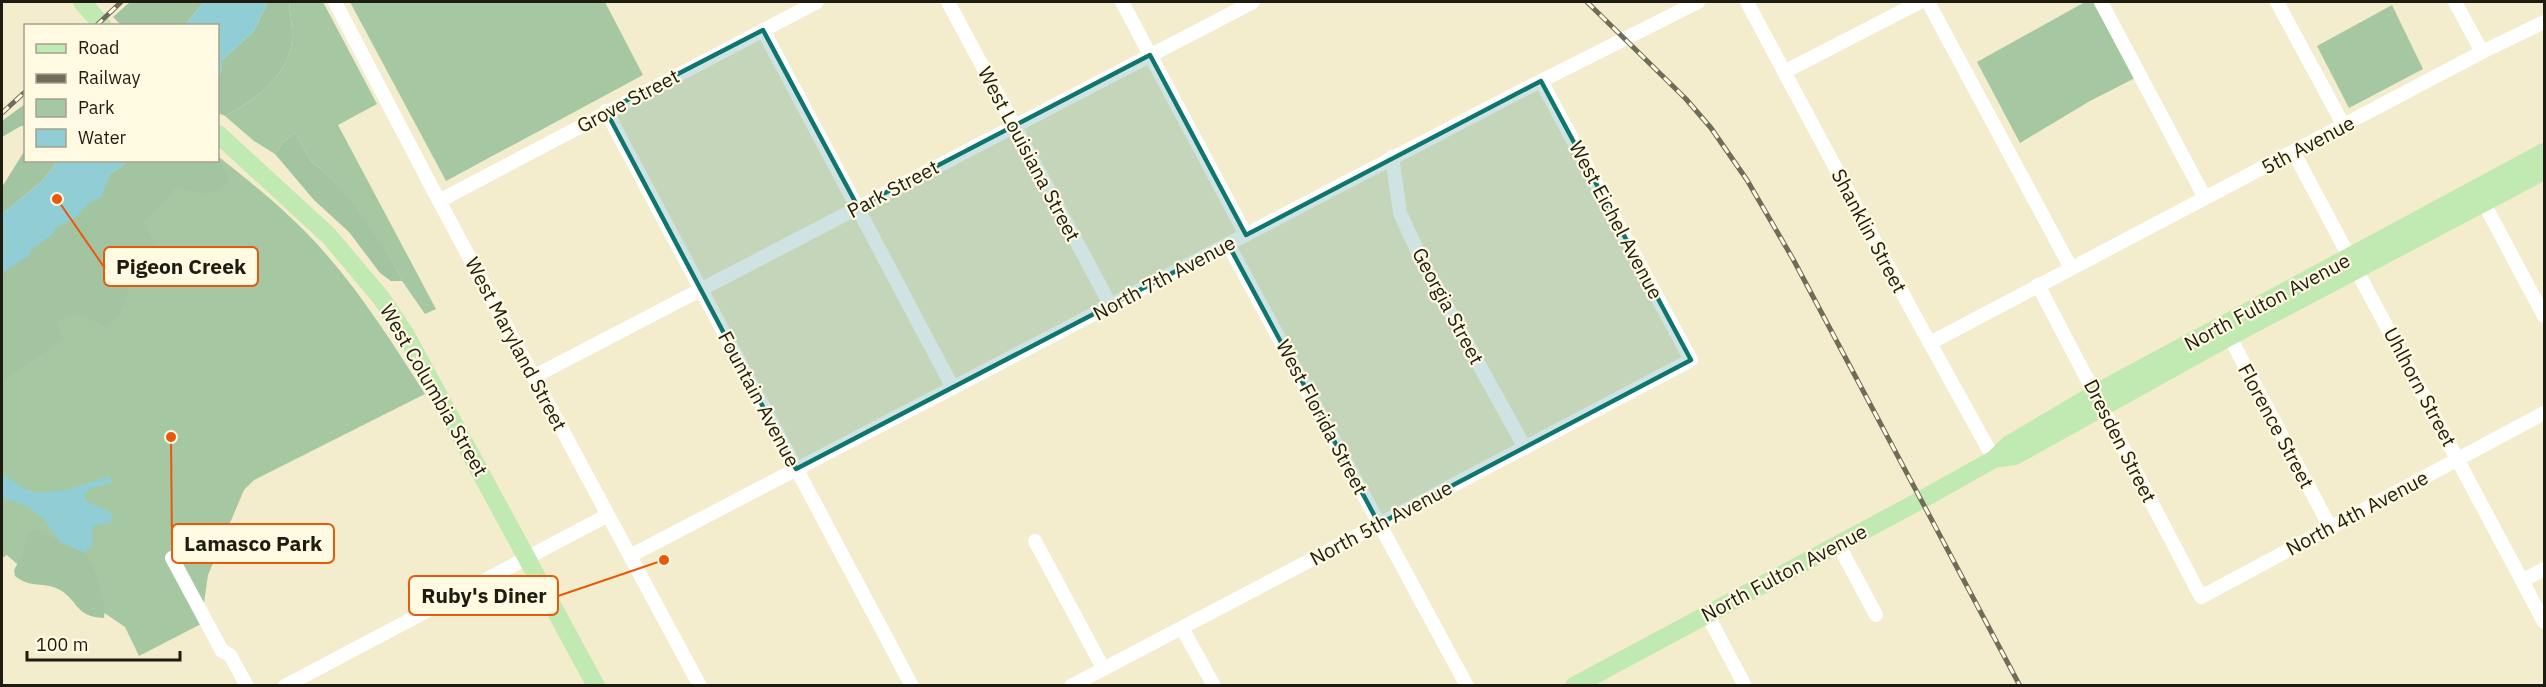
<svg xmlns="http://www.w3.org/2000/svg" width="2546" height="687" font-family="'IBM Plex Sans',sans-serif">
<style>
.green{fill:#a5c8a3}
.forest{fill:#a2c4a0}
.water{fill:#90cdd4}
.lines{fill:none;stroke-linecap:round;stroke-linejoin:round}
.minor{stroke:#fff;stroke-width:14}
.major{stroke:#c1e9b2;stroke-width:18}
.rail-casing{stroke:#6f6c59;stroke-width:5}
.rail{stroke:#fffae1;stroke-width:3;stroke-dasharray:9;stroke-linecap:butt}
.marked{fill:#0f766e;fill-opacity:0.2;stroke:#0f766e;stroke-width:4.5;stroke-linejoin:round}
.labels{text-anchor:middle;stroke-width:4.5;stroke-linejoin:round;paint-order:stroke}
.street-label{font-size:20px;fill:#1e1c11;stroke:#fffae1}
.leader{fill:none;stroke:#e8590c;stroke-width:2}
.callout-dot{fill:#e8590c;stroke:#fffae1;stroke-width:2}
.callout{fill:#fffae1;stroke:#e8590c;stroke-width:2}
.callout-label{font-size:21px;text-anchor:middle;font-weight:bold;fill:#1e1c11}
</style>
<rect width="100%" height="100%" fill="#f3edcd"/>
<g class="green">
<path d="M289 2H323L377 104 338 125 436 309 425 314 402 281 393 261 330 177 311 161 295 133 283 142 275 154 254 141 225 116C253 102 290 74 292 40 293 27 290 14 289 2Z"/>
<polygon points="350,2 605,2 643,75 446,181"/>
<polygon points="2085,2 2093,2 2135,78 2090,101 2020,143 1977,62"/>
<polygon points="2392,5 2423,69 2349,108 2317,46"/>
<path d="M218 156C241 175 266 194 288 215 344 266 385 331 425 394L254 480 244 490 208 575 201 624 139 656 125 627 53 578 30 576 7 555 2 558V273L128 161 218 160Z"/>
</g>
<g class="forest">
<polygon points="130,2 204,2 185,25 121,25 113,17"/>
<path d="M268 2H289C290 14 293 27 292 40 290 74 253 102 225 116L218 113V75L222 71V60L253 32Z"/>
<polygon points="25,104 25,126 21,126 2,137 2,121"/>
<polygon points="295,133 311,161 330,177 354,206 393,261 402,281 391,281 380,273 349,232 314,200 275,154 283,142"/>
<polygon points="25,150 26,160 58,161 42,181 2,214 2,187"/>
<path d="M218 159 229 177C223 200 193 192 176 188L144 222C147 227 149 234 153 240 162 251 174 257 175 273L163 277 151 268 135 265 130 268C129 290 126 316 105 327 87 318 74 307 57 323L63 339 2 381V273L52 235C59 224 67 224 76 216 85 209 89 202 101 198L109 175 128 161 218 160Z"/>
<path d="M34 530C39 530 83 551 86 554 94 564 107 606 104 618 73 617 79 598 56 588 40 582 30 588 15 576L14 570 23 554 27 533Z"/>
</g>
<g class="water">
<polygon points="204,2 268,2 253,32 222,60 222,71 218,75 218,26 185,25"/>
<polygon points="58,161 128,161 109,175 101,198 91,201 75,218 57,227 52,235 30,250 30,255 2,273 2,214 42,181"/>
<path d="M2 475C13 478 21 490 35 492 60 495 87 483 109 476L112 482 88 490 84 496 87 502 108 510 113 516 110 523 95 525 91 530C96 540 92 544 85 553L60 542 44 519 27 506 2 498Z"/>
</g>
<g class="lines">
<g class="minor">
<polyline points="335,2 439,201 700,686"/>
<polyline points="948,2 1111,306"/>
<polyline points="1122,2 1246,235"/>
<polyline points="1747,2 1911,309 1994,459"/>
<polyline points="1928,2 2071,268"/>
<polyline points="2101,2 2205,198"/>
<polyline points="2277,2 2344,126"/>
<polyline points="2455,2 2482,52"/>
<polyline points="763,30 953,388"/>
<polyline points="1784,72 1920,2"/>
<polyline points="606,111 912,686"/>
<polyline points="2294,153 2544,622"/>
<polyline points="1392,157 1400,213 1424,265 1525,448"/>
<polyline points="2480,196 2544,316"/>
<polyline points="439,201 817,2"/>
<polyline points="1228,244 1467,686"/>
<polyline points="2038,285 2201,597 2544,413"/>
<polyline points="2226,330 2330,527"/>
<polyline points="1930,343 2482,52 2544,22"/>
<polyline points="533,377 1253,2"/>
<polyline points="1035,541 1103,668"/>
<polyline points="1838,544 1876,615"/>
<polyline points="630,556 1525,89 1698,2"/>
<polyline points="172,558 222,651 230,655 247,686"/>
<polyline points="2524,580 2544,569"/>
<polyline points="1707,614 1745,686"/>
<polyline points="1182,628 1214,686"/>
<polyline points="285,686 608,515"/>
<polyline points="1071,686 1691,360 1541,81"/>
</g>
<g class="major">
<polyline points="82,2 103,26"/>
<polyline points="218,134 329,236 382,299 406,335 596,686"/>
<polyline points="1994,459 2015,456 2229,337 2544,171"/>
<polyline points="1574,686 1921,500 1994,459 2008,445 2096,393 2544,152"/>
</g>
<g class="rail-casing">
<g id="rail">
<polyline points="1587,2 1686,99 1711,128 1747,180 1793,259 2020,686"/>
<polyline points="96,26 121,2"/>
<polyline points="2,113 26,91"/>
</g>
</g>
<use href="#rail" class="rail"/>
</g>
<path class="marked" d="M763 30 858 207 1150 55 1246 235 1541 81 1691 360 1379 524 1228 244 796 469 606 111Z"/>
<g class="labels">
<g class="street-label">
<text transform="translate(628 101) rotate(-28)" y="7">Grove Street</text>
<text transform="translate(2308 145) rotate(-28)" y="7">5th Avenue</text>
<text transform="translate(1029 154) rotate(62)" y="7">West Louisiana Street</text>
<text transform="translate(893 189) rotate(-28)" y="7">Park Street</text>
<text transform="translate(1616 220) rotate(62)" y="7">West Eichel Avenue</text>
<text transform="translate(1869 231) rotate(62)" y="7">Shanklin Street</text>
<text transform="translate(1164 278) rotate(-28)" y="7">North 7th Avenue</text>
<text transform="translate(2267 302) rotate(-28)" y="7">North Fulton Avenue</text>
<text transform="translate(1448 306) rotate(62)" y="7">Georgia Street</text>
<text transform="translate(516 344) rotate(62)" y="7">West Maryland Street</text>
<text transform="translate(2420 387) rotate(62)" y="7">Uhlhorn Street</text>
<text transform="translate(434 390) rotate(60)" y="7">West Columbia Street</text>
<text transform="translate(759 399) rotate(62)" y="7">Fountain Avenue</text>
<text transform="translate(1322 417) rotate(62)" y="7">West Florida Street</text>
<text transform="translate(2276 426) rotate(62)" y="7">Florence Street</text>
<text transform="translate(2120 441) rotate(63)" y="7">Dresden Street</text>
<text transform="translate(2357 513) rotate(-28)" y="7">North 4th Avenue</text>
<text transform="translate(1381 523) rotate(-28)" y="7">North 5th Avenue</text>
<text transform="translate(1784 573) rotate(-28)" y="7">North Fulton Avenue</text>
</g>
</g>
<path class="leader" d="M57 199L104 267M171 437L172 544M664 560L558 596"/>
<g class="callout-dot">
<circle cx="57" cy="199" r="6"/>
<circle cx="171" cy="437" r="6"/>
<circle cx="664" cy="560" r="6"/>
</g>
<g class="callout">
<rect x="104" y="247" width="154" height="39" rx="6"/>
<rect x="172" y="524" width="162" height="39" rx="6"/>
<rect x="409" y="576" width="149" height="39" rx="6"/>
</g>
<g class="callout-label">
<text x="181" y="274">Pigeon Creek</text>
<text x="253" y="551">Lamasco Park</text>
<text x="484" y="603">Ruby's Diner</text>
</g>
<rect width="2546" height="687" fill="none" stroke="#1e1c11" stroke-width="6"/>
<rect x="24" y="24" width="195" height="138" fill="#fffae1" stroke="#a5a18e" stroke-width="1.5"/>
<rect x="36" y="44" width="30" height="9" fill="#c1e9b2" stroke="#a5a18e" stroke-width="1.5"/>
<text x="78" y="54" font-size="18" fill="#1e1c11">Road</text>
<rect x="36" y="74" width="30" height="9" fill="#6f6c59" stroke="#a5a18e" stroke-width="1.5"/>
<text x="78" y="84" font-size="18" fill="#1e1c11">Railway</text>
<rect x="36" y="99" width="30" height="18" fill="#a5c8a3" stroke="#a5a18e" stroke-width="1.5"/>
<text x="78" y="114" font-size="18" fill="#1e1c11">Park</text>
<rect x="36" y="129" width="30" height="18" fill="#90cdd4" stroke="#a5a18e" stroke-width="1.5"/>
<text x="78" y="144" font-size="18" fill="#1e1c11">Water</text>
<path d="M27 651v9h153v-9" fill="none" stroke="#1e1c11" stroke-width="3"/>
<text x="36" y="651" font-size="18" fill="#1e1c11" stroke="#fffae1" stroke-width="4.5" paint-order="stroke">100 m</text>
</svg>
